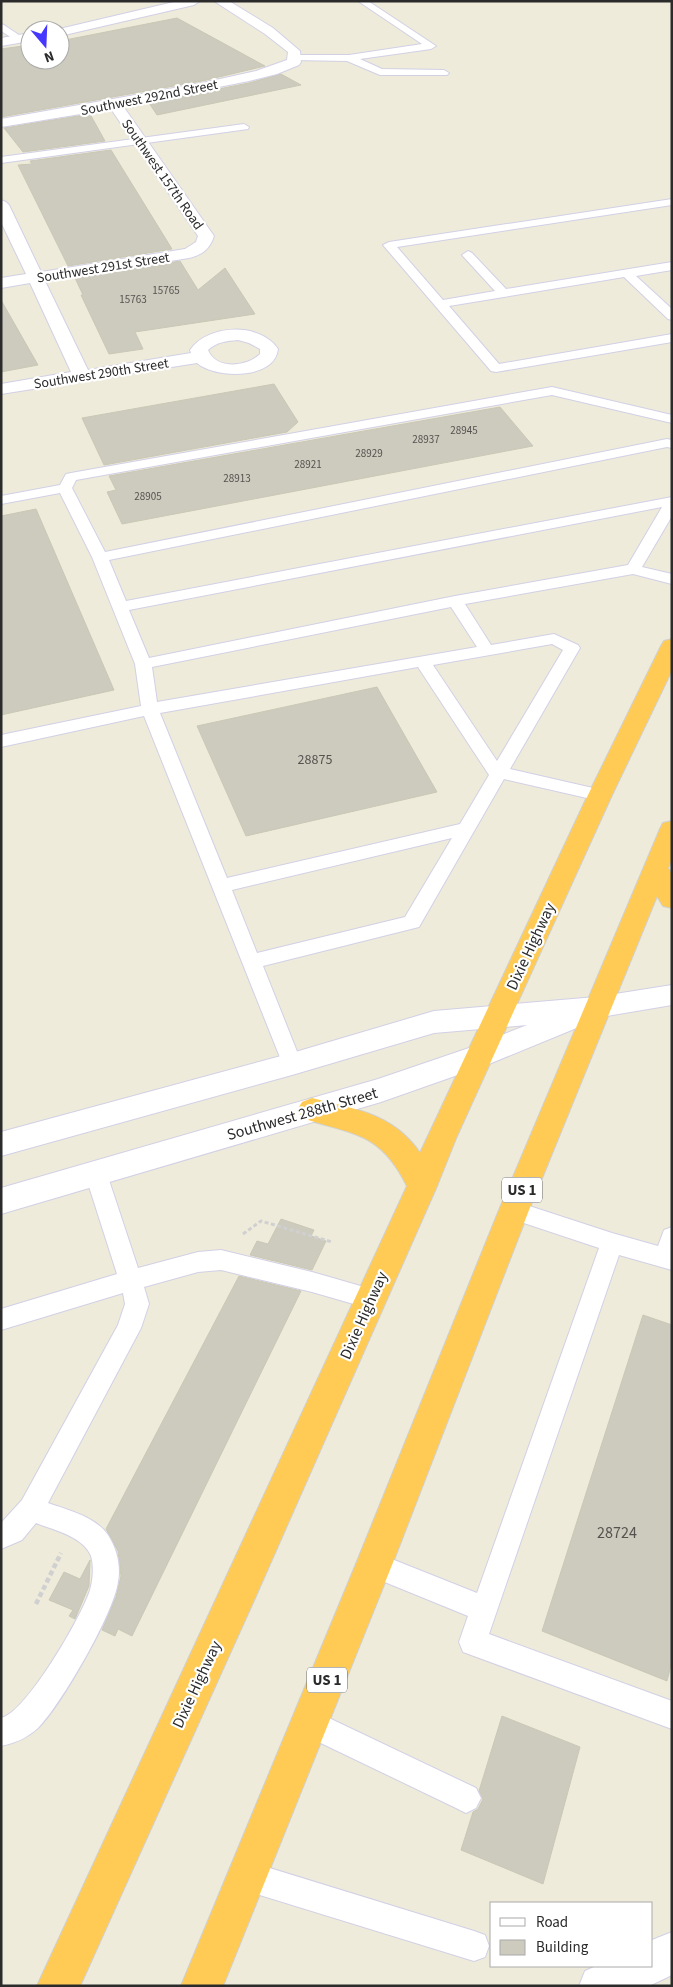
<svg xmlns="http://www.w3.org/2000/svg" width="673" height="1987" font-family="'Source Sans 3',sans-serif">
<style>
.building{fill:#cdcabe;stroke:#cac8b5}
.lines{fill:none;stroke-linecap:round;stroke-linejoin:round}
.lane-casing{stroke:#d2d0e5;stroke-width:2}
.street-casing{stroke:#d2d0e5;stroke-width:2}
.secondary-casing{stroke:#d2d0e5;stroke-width:2}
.highway-casing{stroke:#d0d0d0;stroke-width:2}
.path-far1{stroke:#d0d0d0;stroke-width:3;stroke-dasharray:4 2.5;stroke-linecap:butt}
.path{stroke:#d0d0d0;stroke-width:4.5;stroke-dasharray:5 3;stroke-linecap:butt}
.lane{fill:#fff;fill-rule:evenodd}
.street{fill:#fff;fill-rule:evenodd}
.secondary{fill:#fff;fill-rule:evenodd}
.highway{fill:#ffcb55;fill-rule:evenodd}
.labels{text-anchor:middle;stroke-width:4.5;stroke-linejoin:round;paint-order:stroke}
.far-number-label{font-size:11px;fill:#545350}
.far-street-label{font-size:14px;fill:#2b2b2b;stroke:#fff}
.number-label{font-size:14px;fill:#545350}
.shield{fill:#fff;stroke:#6b6b6b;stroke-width:1}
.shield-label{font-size:15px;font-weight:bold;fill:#2b2b2b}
.street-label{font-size:16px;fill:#2b2b2b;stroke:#fff}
.near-number-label{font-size:16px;fill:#545350}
</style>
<rect width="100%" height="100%" fill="#eeebdb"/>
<g class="building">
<polygon points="177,18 265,66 202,81 1,117 1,49 30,45 30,60 60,60 60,41"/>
<polygon points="281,74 301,85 157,115 149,103 249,83"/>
<polygon points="90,114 105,141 23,152 4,128"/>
<polygon points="111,150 172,249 68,266 18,165 32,164 30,161"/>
<polygon points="180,261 198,290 225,268 255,314 135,332 143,349 109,354 81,295 83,295 75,278"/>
<polygon points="1,300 38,365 1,372"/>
<polygon points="274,384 298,422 287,432 104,465 82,418"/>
<polygon points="500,407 533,446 122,524 107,492 116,490 109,476"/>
<polygon points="36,509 114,690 1,715 1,516"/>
<polygon points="377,687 437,792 246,836 197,726"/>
<polygon points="281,1219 314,1230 311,1236 326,1241 312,1270 250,1255 257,1241 268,1244"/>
<polygon points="239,1276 301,1291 132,1636 118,1629 115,1636 102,1630 116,1597 121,1576 118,1551 106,1529"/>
<polygon points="643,1315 672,1325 672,1661 667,1681 542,1631"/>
<polygon points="90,1560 89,1586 75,1619 69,1616 73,1610 49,1600 64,1572 80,1579"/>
<polygon points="502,1716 580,1747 543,1884 461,1850 473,1812 478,1809 483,1799 479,1791"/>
</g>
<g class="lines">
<g class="lane-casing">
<g id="lane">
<polygon points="358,1 368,1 436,46 431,49 360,59 382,69 444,70 449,73 447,75 380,75 347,61 292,60 290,58 295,55 349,55 422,44"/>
<polygon points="1,24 4,25 25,39 23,41 17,41 1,31"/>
<polygon points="244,124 249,127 248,129 1,163 1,157"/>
<polygon points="672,199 672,205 397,247 443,300 495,291 462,255 468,251 472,253 506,289 672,262 672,270 636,276 672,309 672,320 668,319 624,277 449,306 499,364 672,334 672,342 496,372 491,371 383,245 389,242"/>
<path d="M552 387 672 415V423L552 395 76 480 72 488 105 552 667 439 672 440V448L667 447 109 560 126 601 672 497V516L642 567 672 574V584L633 574 465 604 491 645 554 634 578 645 580 648 510 769 606 791 609 795 606 799 600 801 504 779 419 927 263 966 302 1064 299 1070 292 1072 285 1070 144 716 1 747V735L141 706 135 664 92 557 60 493 1 504V496L60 485 66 474 71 473ZM662 507 628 565 455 596 149 658 129 610ZM451 607 477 647 157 702 152 667ZM552 644 563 650 497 761 433 665ZM418 667 489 775 460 824 227 878 160 713ZM452 838 405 917 257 953 232 890Z"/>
<path d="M96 1165 104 1168 107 1174 138 1268 198 1252 221 1250 312 1272 371 1289 379 1292 383 1299 379 1306 371 1309 312 1292 221 1270 198 1272 144 1287 149 1304 141 1328 48 1503C68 1510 96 1517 108 1535 117 1549 121 1566 118 1582 114 1613 61 1705 38 1728 27 1738 16 1743 1 1746V1718C26 1713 82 1616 90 1590 93 1580 94 1566 91 1556 83 1536 53 1530 36 1523L22 1540 1 1549V1523L22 1500 118 1325 125 1304 123 1293 1 1330V1309L117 1274 85 1174 88 1168Z"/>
<polygon points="514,1201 612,1233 658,1246 664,1230 672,1227 672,1270 619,1255 489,1634 672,1701 672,1729 463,1652 459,1642 468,1616 365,1574 361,1565 365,1556 374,1552 477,1593 599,1248 506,1217 503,1210 506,1203"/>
<polygon points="310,1709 476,1788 481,1798 476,1808 466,1813 456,1808 300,1733 296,1723 300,1713"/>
<polygon points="247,1861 474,1931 485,1935 489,1946 485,1957 474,1961 247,1891 236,1887 232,1876 236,1865"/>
</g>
</g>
<g class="street-casing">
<g id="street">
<polygon points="178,1 200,1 194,5 60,36 60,30 55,30"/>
<path d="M214 1H229L273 28 300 51 301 62 299 65 277 74 249 81 123 106 214 236C210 249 202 255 189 258L45 281 88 370 191 353 190 350C208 324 260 322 278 349 275 380 215 379 197 363L1 394V384L71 372 30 283 1 288V278L26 274 1 222V200L6 202 9 205 41 272 185 249 196 242 198 236 111 109 1 127V119L202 83 256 71 287 60 288 52 265 34ZM238 340 249 343 260 349V354C247 367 216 370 208 350 217 342 226 341 238 340Z"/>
<polygon points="30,33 30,41 1,46 1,38"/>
<polygon points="672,1932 672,1975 649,1986 579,1986 585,1971 596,1966 652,1966 652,1940"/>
</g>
</g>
<g class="secondary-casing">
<polygon id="secondary" points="672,985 672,1005 583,1020 579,1027 489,1064 381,1102 1,1214 1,1188 378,1079 469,1048 527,1025 434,1033 292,1075 1,1156 1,1132 292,1053 434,1011 596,997"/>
</g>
<g class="highway-casing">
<g id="highway">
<path d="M672 639V670L612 795 457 1136 437 1186 255 1598 80 1986H37L407 1186C380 1131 353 1135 302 1118L297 1110 302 1102 312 1098C355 1109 394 1114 420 1153L588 795 661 646 664 641Z"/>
<polygon points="672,821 672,860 668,868 672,874 672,908 663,906 657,896 529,1210 392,1565 223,1986 181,1986 356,1564 499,1210 660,829 663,823"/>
</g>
</g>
<polyline class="path-far1" points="243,1234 261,1221 332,1242"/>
<polyline class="path" points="36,1604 61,1553"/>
<use href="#lane" class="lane"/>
<use href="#street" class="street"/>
<use href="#secondary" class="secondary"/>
<use href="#highway" class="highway"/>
</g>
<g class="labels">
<g class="far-number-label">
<text x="166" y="294">15765</text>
<text x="133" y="303">15763</text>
<text x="464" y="434">28945</text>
<text x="426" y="443">28937</text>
<text x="369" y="457">28929</text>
<text x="308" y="468">28921</text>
<text x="237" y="482">28913</text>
<text x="148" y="500">28905</text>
</g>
<g class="far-street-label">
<text transform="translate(149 97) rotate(-11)" y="5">Southwest 292nd Street</text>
<text transform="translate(163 174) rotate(55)" y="5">Southwest 157th Road</text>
<text transform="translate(103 267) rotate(-9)" y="5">Southwest 291st Street</text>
<text transform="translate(101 373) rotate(-9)" y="5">Southwest 290th Street</text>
</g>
<g class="number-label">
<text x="315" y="764">28875</text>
</g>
<g class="shield">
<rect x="502" y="1177.5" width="40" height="25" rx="4"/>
<rect x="307" y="1667.5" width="40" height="25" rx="4"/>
</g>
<g class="shield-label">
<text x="522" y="1195">US 1</text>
<text x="327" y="1685">US 1</text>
</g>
<g class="street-label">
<text transform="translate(530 946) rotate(-65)" y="6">Dixie Highway</text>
<text transform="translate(302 1113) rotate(-16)" y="6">Southwest 288th Street</text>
<text transform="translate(363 1315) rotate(-66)" y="6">Dixie Highway</text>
<text transform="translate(196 1684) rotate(-65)" y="6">Dixie Highway</text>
</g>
<g class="near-number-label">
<text x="617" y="1538">28724</text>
</g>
</g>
<rect width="673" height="1987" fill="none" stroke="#2b2b2b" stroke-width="5"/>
<rect x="490" y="1902" width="162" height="65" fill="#ffffff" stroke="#aaaaaa"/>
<rect x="500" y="1918" width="25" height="8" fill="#ffffff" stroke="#aaaaaa"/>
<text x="536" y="1927" font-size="15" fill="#2b2b2b">Road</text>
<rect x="500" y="1940" width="25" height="15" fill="#cdcabe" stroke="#aaaaaa"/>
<text x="536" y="1952" font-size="15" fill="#2b2b2b">Building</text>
<g transform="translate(45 45) rotate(161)"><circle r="24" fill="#ffffff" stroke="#aaaaaa"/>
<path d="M0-4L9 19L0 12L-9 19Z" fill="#4637ff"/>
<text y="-8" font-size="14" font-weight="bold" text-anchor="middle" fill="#2b2b2b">N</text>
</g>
</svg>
